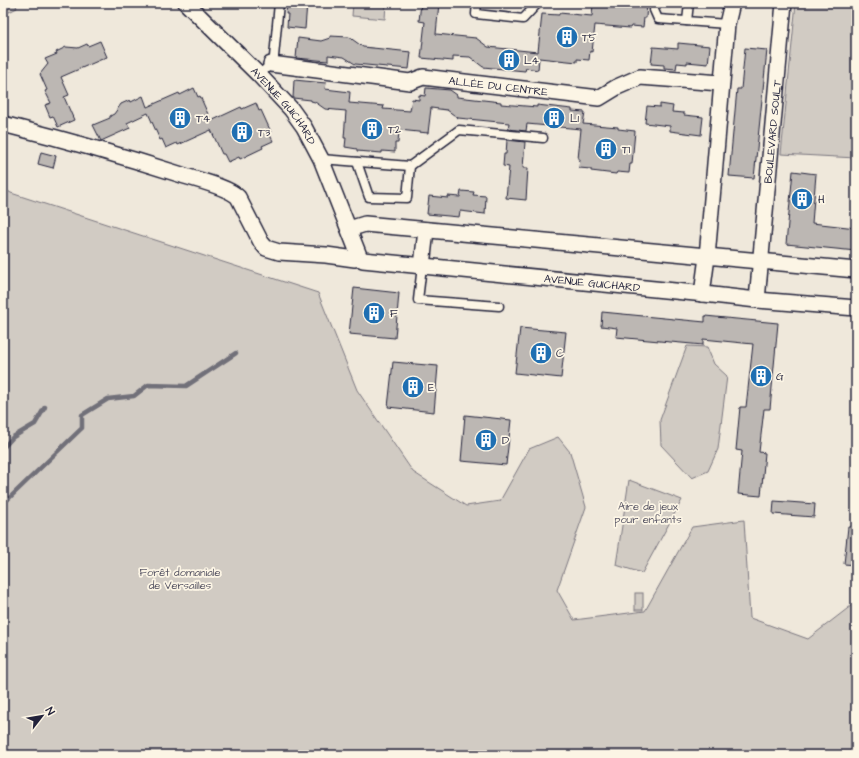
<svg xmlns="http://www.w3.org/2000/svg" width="859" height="758" font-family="'Architects Daughter',sans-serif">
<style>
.green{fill:#d1cbc3;stroke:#7a767f}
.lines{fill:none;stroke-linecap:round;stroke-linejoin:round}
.stream{stroke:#716f79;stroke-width:4.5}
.building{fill:#bcb7b3;stroke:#22223b}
.lane-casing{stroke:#22223b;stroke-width:11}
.street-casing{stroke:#22223b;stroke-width:18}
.lane{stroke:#fcf5e5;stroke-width:8}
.street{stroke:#fcf5e5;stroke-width:15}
.labels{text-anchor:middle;stroke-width:3.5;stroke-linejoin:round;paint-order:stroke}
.poi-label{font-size:11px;fill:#22223b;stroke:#fcf5e5;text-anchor:start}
.street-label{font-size:11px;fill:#22223b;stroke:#fcf5e5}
.park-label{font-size:11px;fill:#575564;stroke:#fcf5e5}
</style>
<rect width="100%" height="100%" fill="#efe8db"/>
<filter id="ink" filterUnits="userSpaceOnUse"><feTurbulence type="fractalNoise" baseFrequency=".025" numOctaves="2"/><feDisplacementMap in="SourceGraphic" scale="8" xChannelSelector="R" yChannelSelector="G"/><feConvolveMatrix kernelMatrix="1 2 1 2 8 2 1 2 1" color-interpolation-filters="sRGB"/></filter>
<g filter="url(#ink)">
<g class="green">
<polygon points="3,3 15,3 17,8 3,15"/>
<polygon points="353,3 386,3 385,19 352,16"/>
<polygon points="796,3 856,3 856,158 781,154"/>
<polygon points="3,188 11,193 318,293 357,390 413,472 466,506 500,501 529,449 558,437 570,452 586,507 557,590 574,620 645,611 692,527 744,520 750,618 808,639 856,602 856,755 3,755"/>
<polygon points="687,346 707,347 714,364 727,376 718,449 708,471 692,478 661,445 660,420"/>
<polygon points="629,480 682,500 642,573 616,565"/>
<rect x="635" y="593" width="8" height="17"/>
</g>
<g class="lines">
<g class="stream">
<polyline points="3,448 13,437 35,424 45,407"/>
<polyline points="3,504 82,428 82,415 108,399 134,396 148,385 186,386 236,353"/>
</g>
</g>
<g class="building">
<polygon points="287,3 307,3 305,29 287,27 288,14 286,14"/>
<polygon points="421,3 439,3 436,34 476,38 488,47 538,52 542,14 559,15 559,13 592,16 593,4 595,4 595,3 647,3 646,18 644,18 643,27 631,26 630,28 595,25 592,52 590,51 589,60 577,59 577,62 539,58 538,70 526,68 525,71 483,67 470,57 453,56 453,61 421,58 425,22 419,21"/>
<polygon points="330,36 349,37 363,47 411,52 409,69 355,64 344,57 328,55 328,61 296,58 298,38 321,41 330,38"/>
<polygon points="100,41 107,57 61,77 69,95 64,97 74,120 58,127 53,116 50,117 45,105 51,103 45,91 47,90 40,74 48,64 45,59 57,54 56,52 66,47 78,48 87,44 88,46"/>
<polygon points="678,43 710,46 708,64 687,62 687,64 677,63 676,69 664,68 664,65 651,64 653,47 678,49"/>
<polygon points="745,48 767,50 754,178 729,176 737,89 741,89"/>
<polygon points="294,80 326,83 325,89 350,92 349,103 384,106 383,109 410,111 412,99 419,100 419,95 425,96 426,88 450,90 457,95 457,97 501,102 501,104 537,107 537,105 572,109 572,111 585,112 583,124 618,127 618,129 635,131 632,164 630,164 629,173 617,172 616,174 591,171 591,169 579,168 580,159 578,159 581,129 527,124 526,131 508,129 509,123 458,118 447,110 431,108 428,133 399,130 398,143 395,143 395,152 382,151 382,153 357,151 357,149 345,147 346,138 344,138 346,111 325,109 315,102 311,101 311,100 293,98"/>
<polygon points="194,88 198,97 200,96 211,121 241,107 242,109 256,103 259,111 261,110 271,132 269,133 273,141 262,146 263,148 240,159 239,157 228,162 224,154 222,154 211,130 178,145 177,143 166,148 162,139 160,140 148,113 127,123 130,128 101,141 93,125 110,118 110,116 114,114 121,104 130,100 131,102 143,96 147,107 179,93 180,95"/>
<polygon points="660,104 673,106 672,112 684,113 684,115 703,117 701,135 670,131 670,126 645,123 647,106 660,107"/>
<polygon points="507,140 525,142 523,168 528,168 526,200 506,198 509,167 503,166 504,154 506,154"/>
<polygon points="41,152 56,156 53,168 38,164"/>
<polygon points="793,171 816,174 812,223 856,228 856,251 786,244"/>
<polygon points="461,191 474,192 473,195 486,196 485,214 460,211 459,217 427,214 429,196 448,198 448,196 460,197"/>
<polygon points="354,288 399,293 395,338 349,334"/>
<polygon points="602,312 705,322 705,316 778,323 770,409 764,409 759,452 765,453 761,496 738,494 742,451 736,450 740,407 746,407 753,344 703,339 703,345 616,337 617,328 601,326"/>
<polygon points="520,328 566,332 561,378 515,373"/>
<polygon points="393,362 438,366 434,412 388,407"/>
<polygon points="465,415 511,420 506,465 461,461"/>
<polygon points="774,501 815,504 814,517 773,514"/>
<polygon points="848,527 856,527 856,565 844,564"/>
</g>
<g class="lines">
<g class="lane-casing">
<g id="lane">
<polyline points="477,3 476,14 523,19 538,3"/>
<polyline points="655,3 654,10 658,19 727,24"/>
<polyline points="687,21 689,3"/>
<polyline points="259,75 271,64 274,57 279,3"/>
<polyline points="321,159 410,166 459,130 543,138"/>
<polyline points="357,162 369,197 407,198 410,166"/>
<polyline points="422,266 418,300 499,306"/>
</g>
</g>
<g class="street-casing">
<g id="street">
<path id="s1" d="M186 3 260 76 291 109 304 127 321 159 360 258 363 260 695 293 757 300 856 308"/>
<path id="s2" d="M271 64 410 82 423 77 599 98 617 87 640 77 721 83"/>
<path d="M3 124C63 139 123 156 182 175 197 180 228 187 238 197L261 242 266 248 279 252 326 255 355 259 360 258"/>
<polyline points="349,229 365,224 856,270"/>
<polyline points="422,266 426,230"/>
<polyline points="702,294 707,257 727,24 732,3"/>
<path id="s3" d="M757 300 784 3"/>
</g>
</g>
<use href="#lane" class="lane"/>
<use href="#street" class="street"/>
</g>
</g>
<defs>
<g id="building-disc" transform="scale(1.15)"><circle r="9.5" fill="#1f6fb2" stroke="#fcf5e5"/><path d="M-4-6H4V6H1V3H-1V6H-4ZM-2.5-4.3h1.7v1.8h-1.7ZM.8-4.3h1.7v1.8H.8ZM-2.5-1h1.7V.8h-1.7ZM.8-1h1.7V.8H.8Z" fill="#fff"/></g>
</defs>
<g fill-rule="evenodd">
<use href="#building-disc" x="567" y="37"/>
<use href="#building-disc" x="509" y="60"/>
<use href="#building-disc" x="180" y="118"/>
<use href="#building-disc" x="554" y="118"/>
<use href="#building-disc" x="372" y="129"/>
<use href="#building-disc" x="242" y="132"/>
<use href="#building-disc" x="606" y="149"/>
<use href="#building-disc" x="802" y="199"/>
<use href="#building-disc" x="374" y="313"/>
<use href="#building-disc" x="541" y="353"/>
<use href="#building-disc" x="761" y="376"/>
<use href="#building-disc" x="413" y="387"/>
<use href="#building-disc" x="486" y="440"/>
</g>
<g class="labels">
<g class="poi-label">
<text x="582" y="41">T5</text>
<text x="524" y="64">L4</text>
<text x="196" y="122">T4</text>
<text x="570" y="122">L1</text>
<text x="388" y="133">T2</text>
<text x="258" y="136">T3</text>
<text x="622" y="153">T1</text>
<text x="818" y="203">H</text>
<text x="390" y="317">F</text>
<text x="556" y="357">C</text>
<text x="776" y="380">G</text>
<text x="428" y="391">E</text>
<text x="502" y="444">D</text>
</g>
<g class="street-label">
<text dy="4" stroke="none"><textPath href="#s2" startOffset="230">ALLÉE DU CENTRE</textPath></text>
<text dy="4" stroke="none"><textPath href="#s1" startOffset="142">AVENUE GUICHARD</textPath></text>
<text dy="4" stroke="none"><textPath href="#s3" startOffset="169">BOULEVARD SOULT</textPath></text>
<text dy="4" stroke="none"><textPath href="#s1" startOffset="548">AVENUE GUICHARD</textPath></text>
</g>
<g class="park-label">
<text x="648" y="510">Aire de jeux<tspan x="648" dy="13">pour enfants</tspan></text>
<text x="180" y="576">Forêt domaniale<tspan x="180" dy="13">de Versailles</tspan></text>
</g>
</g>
<rect width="859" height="758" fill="none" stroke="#fcf5e5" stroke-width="16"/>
<rect x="8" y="8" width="843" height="742" fill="none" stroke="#22223b" stroke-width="1.5" filter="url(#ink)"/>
<g transform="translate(42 716) rotate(59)" stroke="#fcf5e5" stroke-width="3" paint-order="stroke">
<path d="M0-3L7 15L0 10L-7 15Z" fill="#22223b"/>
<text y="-6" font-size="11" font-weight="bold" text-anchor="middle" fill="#22223b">N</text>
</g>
</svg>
